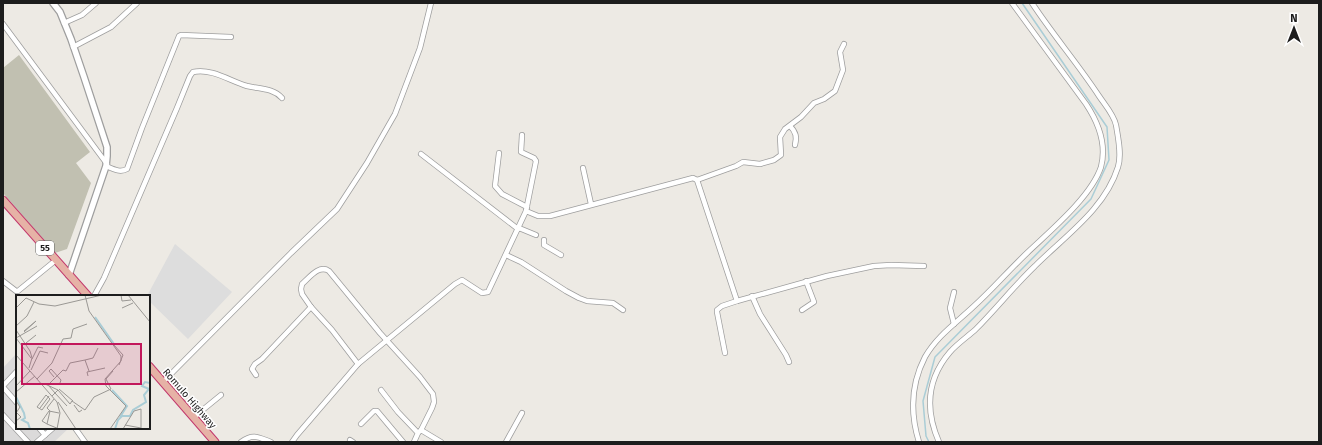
<svg xmlns="http://www.w3.org/2000/svg" width="1322" height="445" font-family="'Fira Sans',sans-serif">
<style>
.residential{fill:#dbdada}
.construction{fill:#c1c0b1}
.parking{fill:#ddd}
.lines{fill:none;stroke-linecap:round;stroke-linejoin:round}
.stream{stroke:#aacdd6;stroke-width:1.5}
.minor-casing{stroke:#9e9e9e;stroke-width:6}
.tertiary-casing{stroke:#9e9e9e;stroke-width:8}
.trunk-casing{stroke:#c3396d;stroke-width:9}
.minor{stroke:#fff;stroke-width:4.5}
.tertiary{stroke:#fff;stroke-width:5.5}
.trunk{stroke:#e6b2a6;stroke-width:7}
.labels{text-anchor:middle;stroke-width:3;stroke-linejoin:round;paint-order:stroke}
.shield{fill:#fff;stroke:#616161;stroke-width:1}
.shield-label{font-size:9px;font-weight:bold;fill:#1d1d1d}
.street-label{font-size:10px;fill:#1d1d1d;stroke:#fff}
.inset-river{fill:none;stroke:#aacdd6;stroke-width:2}
.inset-road{fill:none;stroke:#9a9894;stroke-width:1}
.view{fill:#c2185b;fill-opacity:0.15;stroke:#c2185b;stroke-width:2}
.inset-edge{fill:none;stroke:#1d1d1d;stroke-width:2}
</style>
<rect width="100%" height="100%" fill="#edeae4"/>
<polygon class="residential" points="17,353 17,428 69,428 54,442 3,442 3,368"/>
<polygon class="construction" points="19,55 90,152 76,163 91,183 67,249 55,253 3,193 3,68"/>
<polygon class="parking" points="175,244 232,292 188,339 149,301 149,296 147,296"/>
<g class="lines">
<polyline class="stream" points="929,442 926,436 923,401 935,357 1091,199 1109,160 1107,127 1022,3"/>
<g class="minor-casing">
<g id="minor">
<polyline points="64,23 82,15 96,3"/>
<polyline points="3,24 107,164"/>
<polyline points="73,47 111,27 137,3"/>
<path d="M790 126C796 132 797 137 795 145"/>
<polyline points="522,135 521,152 534,158 536,161 526,211"/>
<polyline points="499,153 495,186 502,194 527,207"/>
<polyline points="421,154 518,229"/>
<path d="M106 166C113 169 120 173 127 169L142 128 179 36 181 35 231 37"/>
<polyline points="583,168 591,204"/>
<polyline points="697,180 736,166 743,162 760,164 774,160 781,155 780,137 785,129 801,117 814,103 824,99 835,91 843,70 840,52 844,44"/>
<polyline points="519,228 536,235"/>
<polyline points="544,240 544,245 561,255"/>
<polyline points="506,255 521,262 566,291 579,298 587,301 613,303 623,310"/>
<polyline points="3,281 16,291 18,291 56,260"/>
<polyline points="954,292 950,308 954,324"/>
<path d="M94 296 104 278 177 108 190 76 193 72C212 68 230 81 247 86 259 89 273 88 282 98"/>
<polyline points="752,296 760,314 786,355 789,362"/>
<polyline points="802,310 814,302 806,281"/>
<polyline points="725,353 717,312 717,310 722,306 737,301 827,276 874,266 891,265 924,266"/>
<path d="M358 364 332 330 311 307 302 294 301 289 302 284C309 278 319 264 329 271L380 333 420 377 433 394 434 402 432 408 421 430"/>
<polyline points="256,375 252,369 255,364 262,359 311,307"/>
<polyline points="163,382 291,253 337,209 367,163 395,114 420,48 431,3"/>
<polyline points="3,386 17,371"/>
<polyline points="3,387 17,403"/>
<polyline points="381,390 398,412 418,433 414,442"/>
<polyline points="3,415 28,442"/>
<polyline points="194,417 221,395"/>
<polyline points="361,424 374,411 377,411 403,442"/>
<polyline points="39,428 45,435"/>
<polyline points="75,428 85,442"/>
<polyline points="419,432 421,430 441,442"/>
<polyline points="350,440 353,442"/>
<polyline points="37,442 53,428"/>
<path d="M241 442C253 433 258 437 271 442"/>
<polyline points="292,442 297,435 358,364 455,284 462,280 482,293 488,292 526,211 538,216 550,216 693,178 697,180 737,301"/>
<polyline points="506,442 522,413"/>
<path d="M919 442C910 413 911 384 925 357 937 336 956 323 973 307 992 290 1008 271 1027 253 1050 231 1091 197 1101 167 1107 144 1098 122 1086 104L1012 3"/>
<path d="M939 442C925 410 926 380 950 352 957 344 967 337 975 330 996 309 1014 286 1035 266 1065 236 1105 209 1118 167 1122 155 1118 137 1116 125 1114 115 1105 105 1099 96 1078 64 1053 35 1032 3"/>
</g>
</g>
<g class="tertiary-casing">
<polyline id="tertiary" points="53,3 60,12 71,39 84,77 107,147 107,156 106,166 69,275"/>
</g>
<g class="trunk-casing">
<g id="trunk">
<polyline points="3,200 88,296"/>
<polyline points="149,366 215,442"/>
</g>
</g>
<use href="#minor" class="minor"/>
<use href="#tertiary" class="tertiary"/>
<use href="#trunk" class="trunk"/>
</g>
<g class="labels">
<rect class="shield" x="36" y="241" width="18" height="14" rx="3"/>
<g class="shield-label">
<text x="45" y="251">55</text>
</g>
<g class="street-label">
<text transform="translate(190 398) rotate(49)" y="4">Romulo Highway</text>
</g>
</g>
<g transform="translate(16 295)">
<rect width="134" height="134" fill="#edeae4"/>
<path class="inset-river" d="M79 22 98 49M96 95 111 111 104 122M0 102 8 118 9 123 6 125 12 128 14 134M99 134 102 125 106 121H114L117 115 130 107 128 100 133 94 126 91 129 87 134 88"/>
<path class="inset-road" d="M69 0 73 16 105 61V66L89 84 90 91 110 111 94 134M105 0 106 6 115 5M112 0 134 27M0 13 10 3 23 9 39 11 86 0M106 13 117 8M0 31 11 21 18 7M0 35 14 56 16 63 13 73M8 36 20 26 8 37M0 43 21 31M0 43 15 63M10 48 20 40M97 49 107 60 103 70M0 60 41 107 44 118 41 134M16 64 22 52 27 53M69 65 77 63 82 53M15 75 24 56 32 58M72 81 71 77 89 73M38 82 33 76 35 74 45 85 44 88M21 84 36 68 47 44 55 43 57 34 71 29M26 90 29 89 42 95M32 90 47 75 50 76 54 68 69 65 73 76M0 91 14 76M33 91 39 98 36 101M43 94 57 106M0 97 19 81M30 100 34 104 26 115 21 112ZM38 104 31 113 34 116 31 129 43 134M0 106 4 112 0 118M42 107 60 134M58 110 63 117 66 115M51 111 39 98 42 95 54 109 56 106 69 115 78 102 95 94 90 84 97 76M24 113 33 101M0 126 5 122 1 118M31 129 26 126 33 116 43 118M107 134 118 116 125 114V133L109 130"/>
<path class="view" d="M6 49H125V89H6Z"/>
<rect width="134" height="134" class="inset-edge"/>
</g>
<rect width="1322" height="445" fill="none" stroke="#1d1d1d" stroke-width="8"/>
<g transform="translate(1294 28)" stroke="#ffffff" stroke-width="3" paint-order="stroke">
<path d="M0-3L7 15L0 10L-7 15Z" fill="#1d1d1d"/>
<text y="-6" font-size="11" font-weight="bold" text-anchor="middle" fill="#1d1d1d">N</text>
</g>
</svg>
